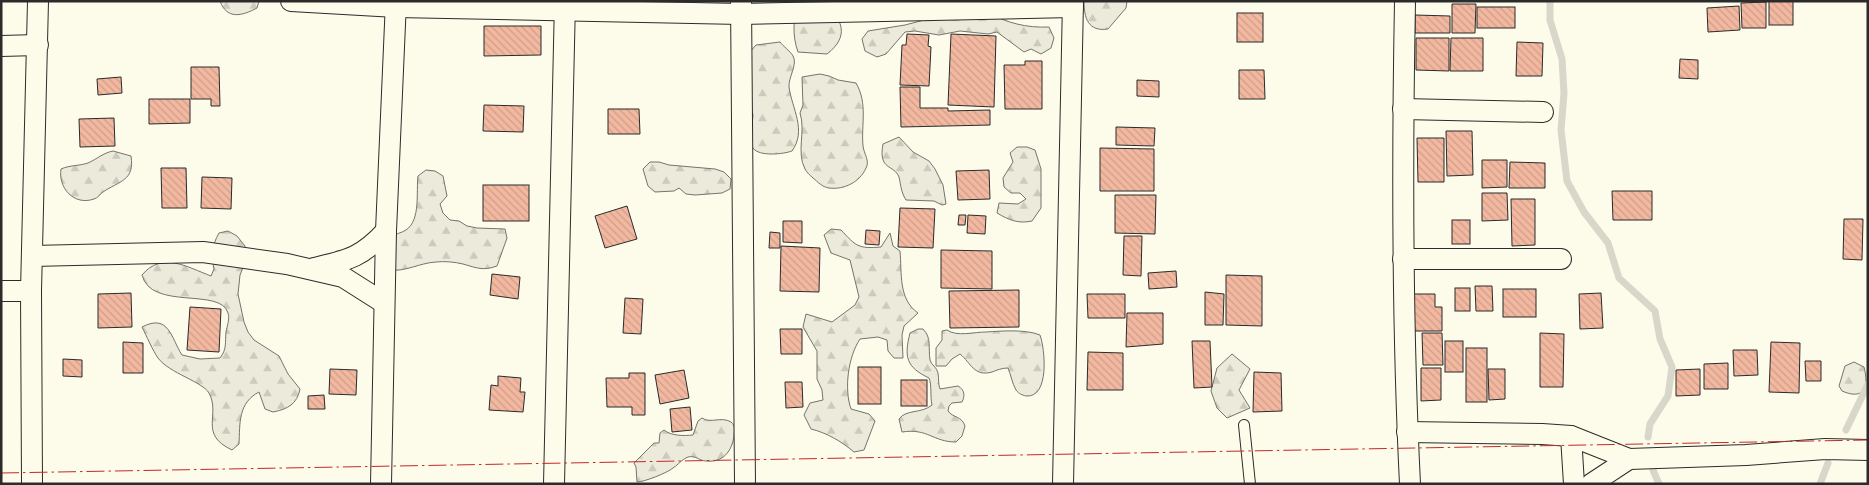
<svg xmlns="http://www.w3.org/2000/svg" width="1869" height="485" font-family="'Open Sans',sans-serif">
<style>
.forest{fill:url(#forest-firs);stroke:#74746e}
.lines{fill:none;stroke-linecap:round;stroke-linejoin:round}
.stream{stroke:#d8d7c9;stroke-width:7}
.building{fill:url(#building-back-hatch);stroke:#2b2b2b}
.lane-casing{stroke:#2b2b2b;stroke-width:12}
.street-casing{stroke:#2b2b2b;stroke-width:22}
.lane{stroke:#fdfbea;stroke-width:10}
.street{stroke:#fdfbea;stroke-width:20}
.power{stroke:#c62828;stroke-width:1;stroke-dasharray:18 4 2.5 4;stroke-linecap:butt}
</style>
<defs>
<pattern id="forest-firs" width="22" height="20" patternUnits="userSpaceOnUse" patternTransform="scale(1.25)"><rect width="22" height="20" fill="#ecebdb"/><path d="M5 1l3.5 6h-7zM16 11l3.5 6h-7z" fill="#cbcabc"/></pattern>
<pattern id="building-back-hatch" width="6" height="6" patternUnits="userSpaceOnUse" patternTransform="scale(1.25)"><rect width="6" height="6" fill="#f2b8a0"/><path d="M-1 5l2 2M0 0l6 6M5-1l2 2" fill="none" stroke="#d09e8a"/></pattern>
</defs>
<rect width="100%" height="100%" fill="#fdfbea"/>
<g class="forest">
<path d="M220 1H259L257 8C242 16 227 20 220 1Z"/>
<path d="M799 1H826C842 21 850 36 827 54L798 52C792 35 793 18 799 1Z"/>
<path d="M1084 1H1127L1126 8 1108 29C1088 32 1084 18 1084 1Z"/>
<path d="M987 12C1007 23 1026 28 1049 27L1054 38 1051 48 1041 54 1031 49 1024 52 997 32 988 34 960 31 939 35 915 31 905 32 886 54 877 57 865 51 862 39 868 31 905 25 932 18Z"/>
<path d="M780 42C783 46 791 52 793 56 798 64 788 78 789 87 792 109 807 130 792 151 784 154 759 157 753 148 750 144 750 134 749 129L752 125 753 115 749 102 744 59 756 45Z"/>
<path d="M820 74 829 76 838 80 856 83C868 104 861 124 863 146 864 154 870 161 866 168 860 182 844 190 829 188 822 187 818 182 813 178 810 175 807 173 805 169 796 152 806 131 800 113L803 105 802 77Z"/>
<path d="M899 137 913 152 929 161 935 169 943 185 946 204 942 205 934 201 906 200C901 192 901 186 899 177 894 164 878 171 883 144Z"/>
<path d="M1017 147H1027L1035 150 1041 169V208L1032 221C1018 224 1009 220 997 213L999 203 1018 204 1026 199 1020 193H1011L1004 187 1003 178 1013 162 1010 153Z"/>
<path d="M113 151 131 156C135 181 119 181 103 192 100 194 98 198 94 199 74 206 58 188 61 169 70 165 79 166 88 163 97 159 103 153 113 151Z"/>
<polygon points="650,162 659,162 669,165 715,169 724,172 731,179 730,189 722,193 695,195 686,194 679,188 674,191 655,192 648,186 643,169"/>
<path d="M426 170 435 171 443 176 447 196 440 204 443 213 450 220 459 221 467 226 477 228 505 229 507 238 497 266C483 271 477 268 463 264 455 262 444 261 436 262 419 263 406 272 389 270L391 236C396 234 401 233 406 230 421 220 416 191 418 176Z"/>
<path d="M831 229 841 230C856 246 858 249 881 247L890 233 893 246 900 251C902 273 898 299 918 313L904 326 902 335 903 358H894L888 351 887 340 878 337 860 339C848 357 844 389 851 409L869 414 875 421 864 450 854 452C841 441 827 433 811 429L804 415 810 403 823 400 822 390 817 379V351L803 327 806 314 832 322 855 305 859 297 850 260 831 253 824 235Z"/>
<path d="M228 231 237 236 245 246 244 265 240 275 238 294 244 322 248 332 254 340 279 356 288 374 300 389C297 404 288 409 273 412L265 409 259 392C238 403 240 423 239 444L232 450C198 434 221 415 209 393 203 382 169 373 158 358 153 351 146 335 142 327 169 313 171 338 182 355L200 359 220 358C227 349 225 343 226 332 227 326 230 319 228 313 221 287 151 311 142 275 162 251 187 267 211 276L214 269C211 256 212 245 219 233Z"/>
<path d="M918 329H923C932 338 928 348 930 360 931 365 937 367 938 373 939 379 938 384 940 389L958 386C965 390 965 396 962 402L952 403 949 406 948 411C953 418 962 416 965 426L962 436 956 442C933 442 928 428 902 432L899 419C906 409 921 414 932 405 930 397 932 385 929 378 906 367 904 357 910 333Z"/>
<path d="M947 330C957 337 974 332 986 332 1002 331 1025 329 1040 335 1045 349 1050 398 1026 396 1022 395 1019 394 1016 390 1012 383 1011 375 1008 368 1002 368 997 370 992 372 974 377 971 363 960 354L952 359 946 366H936V348L942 340V331Z"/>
<polygon points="1232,354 1250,369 1239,390 1250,408 1227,418 1217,408 1211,391 1217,368"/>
<path d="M1854 362 1864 367C1869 386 1865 401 1842 391L1839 386 1845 366Z"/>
<path d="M702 418C711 424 721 416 731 422 736 426 734 430 734 436 732 451 723 463 706 461 700 461 695 455 688 457 681 460 679 464 673 468 667 473 644 482 637 482L636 467 634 463 654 443H659L660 433 664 430C671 436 684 436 693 435L698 421Z"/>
</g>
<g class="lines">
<g class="stream">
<polyline points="1550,1 1550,20 1562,59 1564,93 1561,130 1567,181 1584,212 1608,243 1619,278 1655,311 1660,339 1672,367 1668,396 1650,424 1648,437"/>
<polyline points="1846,430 1868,384"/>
<polyline points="1653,470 1659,484"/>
<polyline points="1820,484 1828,463"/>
</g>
</g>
<g class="building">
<rect x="1769" y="1" width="24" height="24"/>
<polygon points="1766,2 1766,28 1742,28 1741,3"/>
<polygon points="1452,4 1476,4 1475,33 1452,33"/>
<polygon points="1739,6 1740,30 1708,32 1707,8"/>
<rect x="1477" y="7" width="38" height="21"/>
<rect x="1237" y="13" width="26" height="29"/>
<polygon points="1415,15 1450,16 1450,33 1415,33"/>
<polygon points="484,26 541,26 541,55 484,56"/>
<polygon points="907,34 929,35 928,46 931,47 929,86 900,85 902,45 906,45"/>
<polygon points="951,34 996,36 994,107 948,105"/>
<polygon points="1416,38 1449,38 1449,71 1416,70"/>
<polygon points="1451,38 1483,38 1483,71 1450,71"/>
<polygon points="1517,42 1543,43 1542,76 1516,76"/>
<polygon points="1680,59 1698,60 1698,79 1679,78"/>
<polygon points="1025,61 1042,61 1042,109 1005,109 1004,65 1025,65"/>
<polygon points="191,67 219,67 220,106 211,106 211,99 191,99"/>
<polygon points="1239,70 1264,70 1265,99 1239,99"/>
<polygon points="121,77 122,93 98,95 97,79"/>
<polygon points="1137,80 1159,81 1159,97 1137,96"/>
<polygon points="900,87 920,87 920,108 948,108 948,111 990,110 990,125 901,127"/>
<polygon points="149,99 190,99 190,123 149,124"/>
<polygon points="484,105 524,106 523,132 483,131"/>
<polygon points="608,109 639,109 640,134 608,134"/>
<polygon points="114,118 115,146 80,147 79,119"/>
<polygon points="1116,127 1155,128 1154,146 1116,145"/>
<polygon points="1446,131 1472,131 1473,175 1447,176"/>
<polygon points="1417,138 1444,138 1444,182 1418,182"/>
<polygon points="1100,148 1154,149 1154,191 1100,191"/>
<polygon points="1482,160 1507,160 1507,187 1482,188"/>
<polygon points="1510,162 1545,163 1545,188 1509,188"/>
<polygon points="161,168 186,168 187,208 162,208"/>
<polygon points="989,170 990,199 958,200 956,171"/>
<polygon points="202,177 232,178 231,209 201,208"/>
<rect x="483" y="185" width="46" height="36"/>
<polygon points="1612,191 1652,191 1652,220 1613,220"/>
<polygon points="1482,193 1507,193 1508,220 1482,221"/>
<polygon points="1115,195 1156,195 1155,234 1115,233"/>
<polygon points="1511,199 1535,199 1535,245 1512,246"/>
<polygon points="627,206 637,239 605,248 595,216"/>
<polygon points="900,208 935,209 933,248 898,247"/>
<polygon points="959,215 966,215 965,225 958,225"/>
<polygon points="968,215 986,216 985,234 967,233"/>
<polygon points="1844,219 1863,219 1862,260 1843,259"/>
<rect x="1452" y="220" width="18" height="24"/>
<polygon points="783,221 802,221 802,243 783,242"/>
<polygon points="866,230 880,231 879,245 865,244"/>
<polygon points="770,232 780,233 780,248 769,248"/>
<polygon points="1124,236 1142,236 1141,276 1123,275"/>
<polygon points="781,246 820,248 819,292 780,291"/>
<polygon points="941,250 992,251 992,289 941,288"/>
<polygon points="1176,271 1177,287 1149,289 1148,273"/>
<polygon points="492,274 520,277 518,299 490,295"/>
<polygon points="1226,275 1262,276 1262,326 1226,325"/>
<polygon points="1475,286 1492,286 1493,311 1476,311"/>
<rect x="1455" y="288" width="15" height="23"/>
<rect x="1503" y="289" width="33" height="28"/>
<polygon points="1019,290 1019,327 950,328 949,291"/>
<polygon points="1205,292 1224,294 1223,325 1205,325"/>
<polygon points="131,293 132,327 98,328 98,294"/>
<polygon points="1601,293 1603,328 1580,329 1579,294"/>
<polygon points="1087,294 1125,294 1125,318 1088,318"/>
<polygon points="1406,294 1435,294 1435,307 1442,307 1442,331 1407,331"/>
<polygon points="625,298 643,299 641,334 623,333"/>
<polygon points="190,307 221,309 219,352 187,350"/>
<polygon points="1127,313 1163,313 1163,344 1126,347"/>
<polygon points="780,329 802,329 802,354 781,354"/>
<polygon points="1422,333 1442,333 1443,365 1423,365"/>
<polygon points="1540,333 1564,334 1563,387 1540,387"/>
<polygon points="1192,341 1210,341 1212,387 1194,388"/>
<rect x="1445" y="341" width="18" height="31"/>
<polygon points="123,342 143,343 143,373 123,373"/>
<polygon points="1771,342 1800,343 1799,393 1769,392"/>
<rect x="1466" y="348" width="21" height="54"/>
<polygon points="1733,350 1757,350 1758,375 1734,376"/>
<polygon points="1088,352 1123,353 1123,390 1087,390"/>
<polygon points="63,359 82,360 82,377 63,376"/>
<polygon points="1805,361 1821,361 1821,381 1806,381"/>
<polygon points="1728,363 1728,389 1704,389 1704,364"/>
<rect x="858" y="367" width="23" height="37"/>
<polygon points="1421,368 1441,368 1441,400 1421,401"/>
<polygon points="330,369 357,370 356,395 329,394"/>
<polygon points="1488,369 1505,369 1505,399 1489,400"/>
<polygon points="1700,369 1700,395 1676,396 1676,370"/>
<polygon points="684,370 689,398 660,404 655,375"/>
<polygon points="1254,372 1281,373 1282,411 1253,412"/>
<polygon points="629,373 645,373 645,415 632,415 632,407 607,407 606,378 629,378"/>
<polygon points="498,376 521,378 520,392 525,392 523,412 489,410 491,385 498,386"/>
<rect x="901" y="380" width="26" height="26"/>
<polygon points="785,382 802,382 803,407 786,408"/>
<polygon points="324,395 325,409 308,409 308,396"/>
<polygon points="690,407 692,430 672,432 670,409"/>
</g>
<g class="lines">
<g class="lane-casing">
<polyline id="lane" points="1244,425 1250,484"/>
</g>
<g class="street-casing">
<g id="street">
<polyline points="291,1 396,7 741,14 1073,7"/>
<polyline points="741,1 745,484"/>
<path d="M1405 1C1402 162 1402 323 1410 484"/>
<polyline points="1,46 38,45"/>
<polyline points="1403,109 1543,112"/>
<polyline points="32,256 203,252 287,264 343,277 384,303"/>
<polyline points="1403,259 1561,259"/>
<path d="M314 268C348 260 361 258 386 231"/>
<polyline points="1,291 31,291"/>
<polyline points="1407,432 1542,434 1571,436 1629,459 1746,455 1825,449 1868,450"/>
<polyline points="1571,436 1574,484"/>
<polyline points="32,484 31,291 38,1"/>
<polyline points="381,484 386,231 396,1"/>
<polyline points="554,484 565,1"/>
<polyline points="1063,484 1073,1"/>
<polyline points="1591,484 1629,459"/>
</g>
</g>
<use href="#lane" class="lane"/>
<use href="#street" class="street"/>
<polyline class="power" points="1,473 1868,440"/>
</g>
<rect width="1869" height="485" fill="none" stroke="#2b2b2b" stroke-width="5"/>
</svg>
